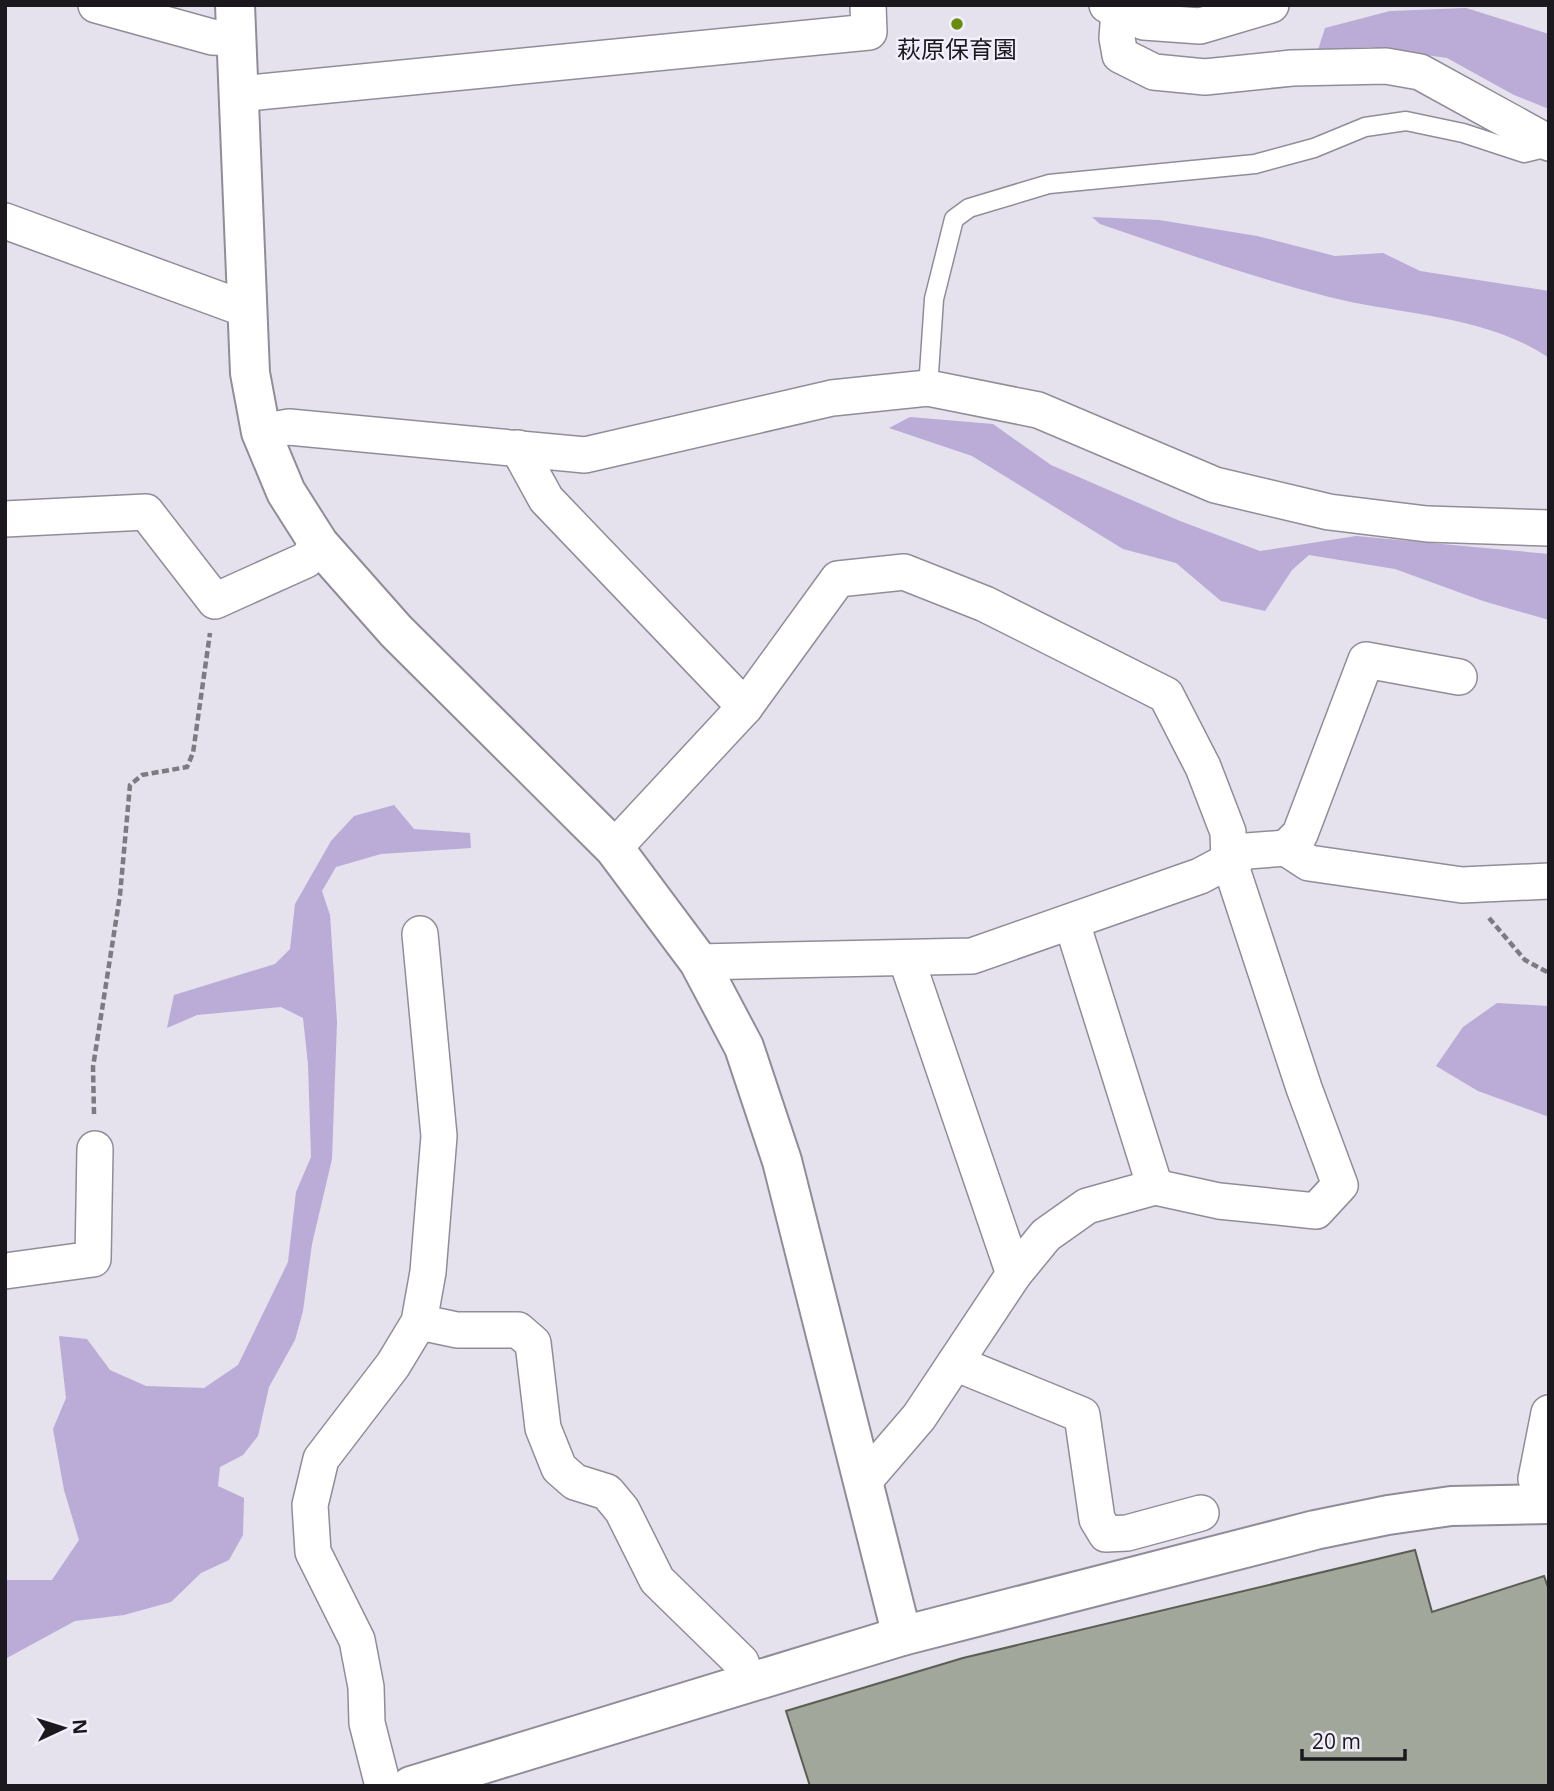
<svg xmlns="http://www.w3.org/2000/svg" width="1554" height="1791" font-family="'Open Sans','Noto Sans JP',sans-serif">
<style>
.green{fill:#baabd7}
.building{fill:#a2a79b;stroke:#5a5e53;stroke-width:2}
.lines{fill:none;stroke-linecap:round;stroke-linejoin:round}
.service-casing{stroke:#918d98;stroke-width:21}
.minor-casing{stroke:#918d98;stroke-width:38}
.tertiary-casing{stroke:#918d98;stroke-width:42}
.path{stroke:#7d7a82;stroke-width:4.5;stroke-dasharray:7 3.5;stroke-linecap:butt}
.service{stroke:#fff;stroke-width:18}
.minor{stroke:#fff;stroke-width:35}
.tertiary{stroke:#fff;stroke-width:38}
.poi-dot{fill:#698b0e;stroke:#f2eefb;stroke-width:2.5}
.labels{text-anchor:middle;stroke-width:5;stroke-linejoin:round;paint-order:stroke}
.poi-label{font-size:24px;fill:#1b191e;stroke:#f2eefb}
</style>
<rect width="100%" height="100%" fill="#e5e1ed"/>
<g class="green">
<polygon points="1466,8 1549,34 1549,109 1514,95 1447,58 1370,47 1318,50 1325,28 1390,11"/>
<path d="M1092 217 1159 220 1257 236 1335 256 1383 253 1420 271 1549 291V358C1486 315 1401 315 1329 297 1251 277 1176 250 1100 224Z"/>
<polygon points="910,417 993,424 1051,465 1180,521 1260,551 1356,536 1549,554 1549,620 1483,601 1395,569 1309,555 1292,570 1265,611 1221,601 1176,563 1123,549 972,456 889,428"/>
<polygon points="394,805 414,829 470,833 471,848 381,854 336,867 322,891 330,915 337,1022 332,1159 312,1244 303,1311 295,1340 269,1387 258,1436 243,1455 220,1467 218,1486 244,1498 243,1535 229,1560 201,1573 171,1602 124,1615 75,1621 5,1659 5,1580 52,1580 79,1540 64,1490 53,1429 66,1398 59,1336 87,1339 110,1370 146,1386 204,1388 238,1365 288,1262 296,1192 311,1157 308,1064 303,1018 281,1007 197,1015 167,1028 174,995 275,964 290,949 295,904 331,841 354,816"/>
<polygon points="1497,1003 1549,1006 1549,1117 1478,1091 1436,1066 1463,1027"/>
</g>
<polygon class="building" points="1415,1550 1432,1612 1544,1576 1549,1590 1549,1786 810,1786 786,1711 963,1658"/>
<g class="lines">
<g class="service-casing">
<polyline id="service" points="928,388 934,299 954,219 969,208 1049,184 1255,164 1314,148 1365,127 1406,121 1463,133 1524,153 1549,147"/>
</g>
<g class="minor-casing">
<g id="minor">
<polyline points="96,5 212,37 236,38"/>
<polyline points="1107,5 1144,22 1200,26 1271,5"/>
<polyline points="1119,11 1117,38 1120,55 1154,72 1205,77 1292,68 1386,66 1420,72 1549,143"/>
<polyline points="239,94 869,32 868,5"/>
<polyline points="5,221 248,310"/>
<polyline points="261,432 289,427 585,455 832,398 928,388 1038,410 1215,485 1329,512 1427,524 1549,528"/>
<polyline points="518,448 546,499 745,707"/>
<polyline points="5,519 146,512 215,601 306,560 319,544"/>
<polyline points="614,848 745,707 838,579 904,572 985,604 1166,695 1203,767 1228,832 1229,860 1304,1088 1340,1185 1316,1211 1219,1201 1155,1187 1087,1206 1046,1235 1014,1274 919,1417 864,1481"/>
<polyline points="1286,848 1300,834 1366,660 1459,677"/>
<polyline points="1072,923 1155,1187"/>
<polyline points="906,958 1014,1274"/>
<polyline points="699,962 972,956 1200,876 1247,851 1286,848 1309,863 1462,885 1549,881"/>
<polyline points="5,1271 93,1259 95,1149"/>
<polyline points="419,1322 457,1330 518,1330 533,1343 543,1428 559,1468 575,1482 607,1492 622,1510 657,1580 741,1662 748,1682"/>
<polyline points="955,1363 1082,1415 1097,1519 1106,1534 1127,1533 1201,1513"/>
<polyline points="1536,1479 1549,1413"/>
<polyline points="383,1786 367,1723 366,1687 357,1640 313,1552 310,1505 321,1459 393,1365 419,1322 428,1272 439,1136 420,934"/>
</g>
</g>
<g class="tertiary-casing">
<g id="tertiary">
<polyline points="235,5 250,373 261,432 286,492 319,544 396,631 614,848 699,962 744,1047 782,1161 902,1636"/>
<polyline points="411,1786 902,1636 1315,1530 1388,1515 1451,1506 1549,1504"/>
</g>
</g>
<g class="path">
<polyline points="1489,918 1525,960 1549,973"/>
<polyline points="94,1114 93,1067 120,895 130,785 142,775 187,767 193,753 210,633"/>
</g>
<use href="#service" class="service"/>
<use href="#minor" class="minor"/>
<use href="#tertiary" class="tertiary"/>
</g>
<circle class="poi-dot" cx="957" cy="24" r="7"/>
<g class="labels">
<g class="poi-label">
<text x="957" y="58">萩原保育園</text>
</g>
</g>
<rect width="1554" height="1791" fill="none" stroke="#1b191e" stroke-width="14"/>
<g transform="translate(63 1728) rotate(86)" stroke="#f2eefb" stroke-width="5" paint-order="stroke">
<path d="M0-5L12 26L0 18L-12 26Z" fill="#1b191e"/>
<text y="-10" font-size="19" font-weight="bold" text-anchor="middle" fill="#1b191e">N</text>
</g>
<path d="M1302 1749v10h103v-10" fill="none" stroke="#1b191e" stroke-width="3.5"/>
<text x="1312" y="1749" font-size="21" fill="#1b191e" stroke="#f2eefb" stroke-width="5" paint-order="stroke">20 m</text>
</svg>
